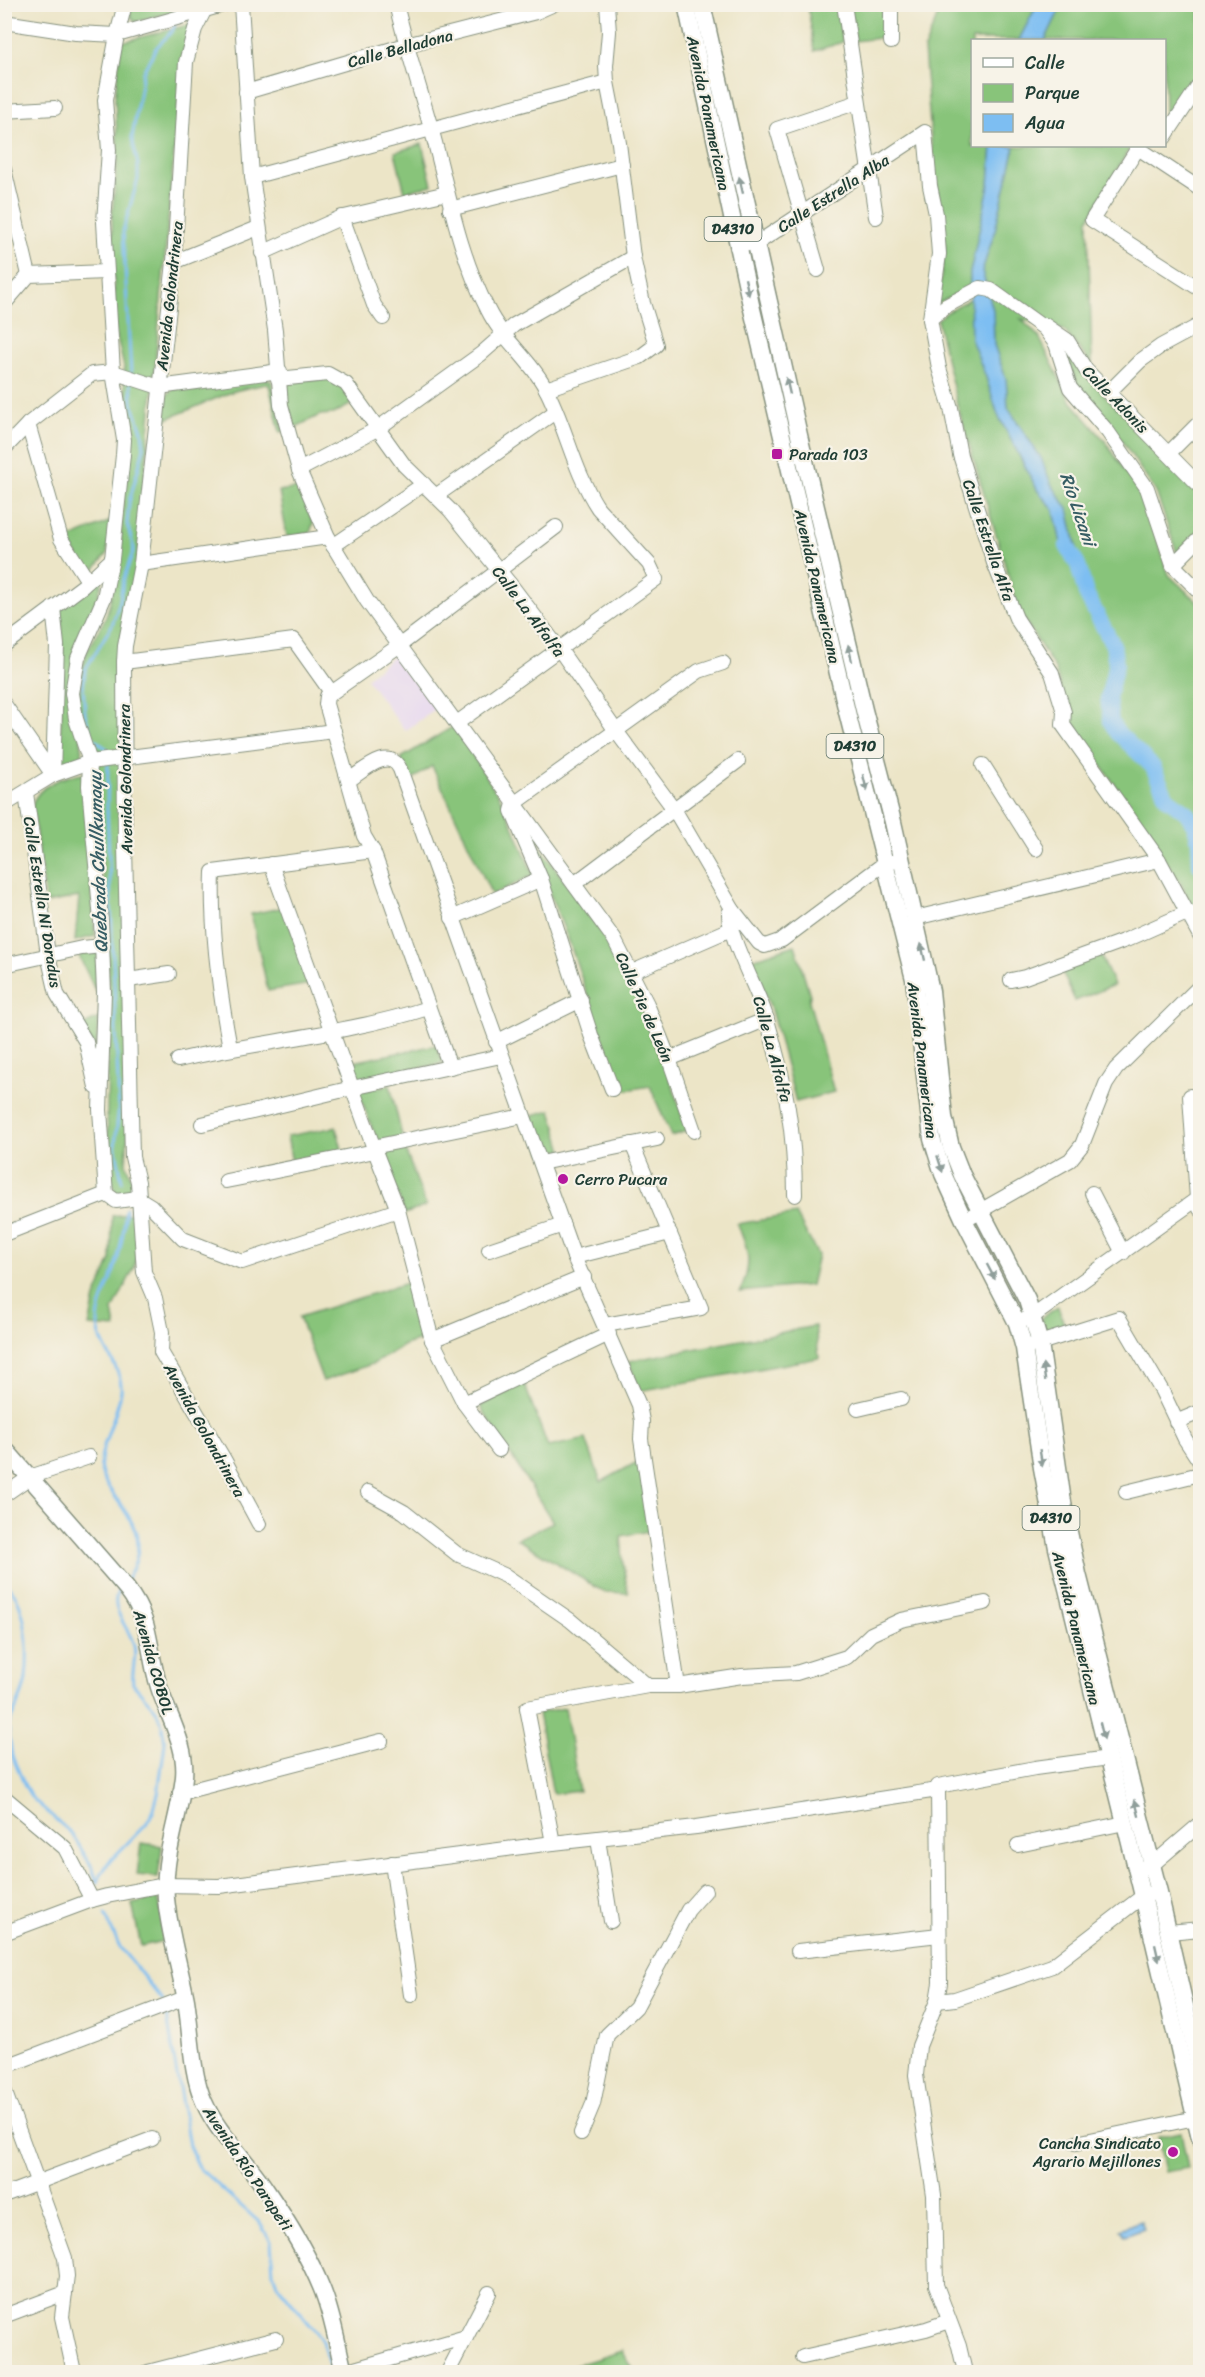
<svg xmlns="http://www.w3.org/2000/svg" width="1205" height="2377" font-family="Sriracha,sans-serif">
<style>
.built{fill:#e4d3f1}
.green{fill:#88c47a;stroke:#548057;stroke-width:1.5}
.water{fill:#7dbef2;stroke:#4e7e93;stroke-width:1.5}
.lines{fill:none;stroke-linecap:round;stroke-linejoin:round}
.stream{stroke:#7dbef2;stroke-width:3}
.river{stroke:#7dbef2;stroke-width:16}
.minor-casing{stroke:#86917e;stroke-width:16}
.major-casing{stroke:#86917e;stroke-width:19}
.minor{stroke:#fff;stroke-width:14}
.major{stroke:#fff;stroke-width:16}
.oneway{fill:#8f9e9a}
.poi-dot{fill:#b5179e;stroke:#f7f3e8;stroke-width:2}
.labels{text-anchor:middle;stroke-width:4.5;stroke-linejoin:round;paint-order:stroke}
.shield{fill:#f7f3e8;stroke:#60746a;stroke-width:1.5}
.shield-label{font-size:15px;font-weight:bold;fill:#1f3d34}
.street-label{font-size:16px;fill:#1f3d34;stroke:#f7f3e8}
.poi-label{font-size:16px;fill:#1f3d34;stroke:#f7f3e8;text-anchor:start}
.water-label{font-size:18px;font-style:italic;fill:#365d64;stroke:#f7f3e8}
</style>
<rect width="100%" height="100%" fill="#f7f3e8"/>
<filter id="ink" filterUnits="userSpaceOnUse"><feTurbulence type="fractalNoise" baseFrequency=".0167" numOctaves="2"/><feDisplacementMap in="SourceGraphic" scale="12" xChannelSelector="R" yChannelSelector="G"/><feConvolveMatrix kernelMatrix="1 2 1 2 8 2 1 2 1" color-interpolation-filters="sRGB"/></filter>
<filter id="wash" filterUnits="userSpaceOnUse"><feTurbulence type="fractalNoise" baseFrequency=".008" numOctaves="4" result="noise"/><feDisplacementMap in="SourceGraphic" scale="24" xChannelSelector="R" yChannelSelector="G"/><feGaussianBlur stdDeviation="1.35" result="paint"/><feColorMatrix in="noise" values="0 0 0 0 0 0 0 0 0 0 0 0 0 0 0 0 0 1.4 0 .05"/><feComposite in="paint" operator="in"/></filter>
<g filter="url(#wash)">
<rect width="100%" height="100%" fill="#ece5c7"/>
<polygon class="built" points="395,655 400,656 439,706 405,731 366,678"/>
<g class="green">
<polygon points="131,5 196,5 136,22 130,16"/>
<polygon points="808,5 837,5 843,42 814,51"/>
<polygon points="850,5 887,5 888,26 879,38 855,41"/>
<polygon points="942,5 1037,5 1019,40 972,40 972,146 992,146 989,186 970,273 970,287 937,304 945,248 932,150 924,49"/>
<polygon points="1062,5 1200,5 1200,67 1165,126 1164,40 1045,40"/>
<polygon points="192,24 183,53 137,566 120,647 129,1115 126,1164 133,1184 129,1194 122,1195 115,1192 110,1174 107,1114 109,988 96,754 85,735 78,702 81,674 86,653 106,617 114,586 121,550 121,518 132,435 125,390 124,367 115,329 112,216 118,154 115,99 121,42"/>
<polygon points="422,144 432,185 405,192 395,152"/>
<polygon points="1015,146 1131,146 1088,220 1092,365 1064,330 1021,319 1039,337 1070,400 1105,441 1144,499 1169,575 1200,604 1200,925 1182,885 1155,845 1139,818 1071,723 1055,669 1019,611 957,404 937,320 947,312 971,298 971,311 986,377 998,415 1038,491 1054,510 1061,543 1080,562 1068,509 1051,484 1041,458 1008,408 1006,379 994,345 993,310 982,271 994,234"/>
<polygon points="1060,341 1072,361 1200,495 1200,531 1177,553 1156,492 1122,441 1082,396"/>
<polygon points="261,377 270,380 273,385 284,431 280,432 269,385 266,384 234,391 164,420 167,395 173,389"/>
<polygon points="328,377 339,382 354,403 333,414 320,415 292,429 286,409 286,382"/>
<polygon points="299,488 313,523 310,533 287,537 279,491"/>
<polygon points="111,521 107,554 89,576 68,539"/>
<polygon points="104,574 97,601 79,637 73,657 83,760 59,767 63,663 61,607"/>
<polygon points="454,726 504,804 533,875 492,895 432,766 410,781 401,758"/>
<path d="M83 774 95 936 75 941 79 897 46 903 32 805C38 785 63 776 83 774Z"/>
<polygon points="518,816 611,946 630,982 667,1068 687,1131 671,1136 650,1086 620,1091 569,941"/>
<polygon points="284,907 311,984 268,991 251,914"/>
<polygon points="795,945 810,995 809,1001 834,1092 796,1102 770,1006 750,960"/>
<polygon points="98,952 95,990 78,954"/>
<polygon points="1100,954 1114,985 1075,1001 1061,969"/>
<polygon points="99,1018 96,1046 92,1044 81,1026"/>
<polygon points="436,1045 443,1063 354,1082 348,1063"/>
<polygon points="390,1085 405,1149 426,1206 405,1214 358,1091"/>
<polygon points="551,1110 563,1151 542,1153 530,1116"/>
<polygon points="336,1127 343,1153 292,1163 287,1136"/>
<polygon points="134,1213 139,1240 134,1268 113,1310 116,1328 89,1326 95,1298 111,1259 112,1216"/>
<path d="M796 1214 818 1255 811 1285 740 1292C752 1265 750 1251 737 1224Z"/>
<polygon points="410,1282 424,1339 404,1345 375,1363 323,1381 299,1317"/>
<polygon points="1058,1307 1065,1327 1044,1333 1041,1318"/>
<polygon points="815,1326 819,1358 639,1391 629,1361"/>
<polygon points="524,1383 548,1447 586,1439 601,1482 641,1460 650,1531 621,1536 623,1564 628,1593 604,1592 517,1539 553,1522 480,1406"/>
<polygon points="565,1708 579,1791 553,1794 538,1713"/>
<polygon points="141,1843 162,1846 158,1877 137,1875"/>
<polygon points="158,1898 168,1940 141,1946 132,1904"/>
<polygon points="1181,2132 1188,2168 1165,2172 1158,2137"/>
<polygon points="622,2351 635,2372 555,2372"/>
</g>
<g class="water">
<polygon points="1037,5 1062,5 1045,40 1019,40"/>
<polygon points="992,146 1015,146 994,234 982,271 993,310 994,345 1006,379 1008,408 1041,458 1051,484 1068,509 1080,563 1075,571 1061,543 1054,510 1038,491 998,415 986,377 971,339 970,273 989,186"/>
<polygon points="1141,2221 1144,2229 1125,2236 1121,2229"/>
</g>
<g class="lines">
<g class="stream">
<polyline points="178,14 181,4"/>
<polyline points="131,374 123,231 138,179 138,165 132,138 143,72 156,48 173,30 175,23"/>
<polyline points="108,756 107,749 91,737 85,714 83,688 85,670 112,625 120,601 123,581 134,549 127,524 129,502 144,448 142,431 132,403 131,381"/>
<polyline points="108,763 107,809 119,1107 115,1145 122,1181"/>
<path d="M126 1580C148 1548 137 1526 116 1498 110 1490 103 1481 101 1470 97 1452 119 1412 121 1391 124 1369 98 1347 98 1323 98 1304 108 1288 114 1271 121 1250 124 1230 126 1209"/>
<path d="M4 1583C28 1598 29 1653 26 1678 24 1694 14 1711 8 1726"/>
<polyline points="4,1720 8,1726 12,1756 25,1786 32,1798 72,1834 92,1867 97,1882"/>
<path d="M97 1882 108 1863 146 1824 153 1812 158 1794 165 1743 162 1725 156 1710 133 1684C131 1671 137 1658 134 1646 130 1627 106 1608 120 1588"/>
<polyline points="105,1914 119,1946 163,2001"/>
<polyline points="166,2010 189,2146 200,2169 259,2222 271,2241 273,2273 277,2284 316,2332 322,2341 331,2372"/>
</g>
<polyline class="river" points="1067,546 1078,565 1086,594 1113,645 1116,664 1108,698 1111,722 1117,732 1153,767 1167,798 1186,812 1195,826 1199,842 1200,865"/>
</g>
</g>
<g filter="url(#ink)">
<g class="lines">
<g class="minor-casing">
<g id="minor">
<polyline points="241,4 252,177 275,330 281,405 299,470 328,537 367,601 614,939 647,1004 669,1059 694,1131"/>
<path d="M396 4C406 46 419 86 431 128 449 192 457 250 488 310 502 339 530 359 545 387 566 426 573 470 598 508L649 564 656 579 457 723"/>
<polyline points="844,4 876,217"/>
<polyline points="891,4 891,42"/>
<polyline points="204,11 195,29 186,62 174,262 141,564 125,646 124,662 125,845 132,1157 138,1182 144,1272 155,1298 162,1332 161,1352 225,1461 259,1524"/>
<polyline points="4,22 76,33 117,35 226,4"/>
<polyline points="246,92 406,45 536,12 554,4"/>
<polyline points="4,111 55,108"/>
<polyline points="1164,138 1200,84"/>
<polyline points="4,169 29,275"/>
<polyline points="252,177 607,82"/>
<polyline points="1200,189 1138,148 1092,220 1200,289"/>
<polyline points="450,209 622,165"/>
<polyline points="342,217 374,305 383,318"/>
<polyline points="737,247 762,240 925,132 930,186 936,214 939,254 930,319 939,368 951,408 960,455 994,563 1016,618 1052,673 1064,712 1063,725 1159,860 1200,936"/>
<polyline points="262,253 340,218 447,193"/>
<polyline points="174,262 258,228"/>
<polyline points="818,270 777,129 858,102"/>
<polyline points="4,304 29,275 106,272"/>
<polyline points="930,319 946,306 980,288 991,290 1044,328 1056,344 1070,388 1108,432 1147,488 1173,565 1200,592"/>
<polyline points="1045,325 1067,340 1086,370 1200,486"/>
<polyline points="278,379 328,374 346,384 404,465 450,510 514,589 560,650 616,731 674,809 733,910 759,943 765,946 782,940 885,863 892,862"/>
<polyline points="546,389 640,357 656,345 643,303 633,257 619,143 607,82 606,66 609,32 607,4"/>
<polyline points="1109,392 1140,361 1161,346 1200,325"/>
<polyline points="28,424 61,539 88,581"/>
<polyline points="4,449 28,424 92,374 113,372 159,387 280,371"/>
<polyline points="1169,453 1200,422"/>
<polyline points="299,470 377,429 481,354 514,325 633,257"/>
<polyline points="437,495 555,412"/>
<polyline points="333,546 424,484"/>
<polyline points="141,564 328,537"/>
<polyline points="1173,565 1200,538"/>
<polyline points="53,608 57,645 53,775"/>
<polyline points="4,645 83,586 112,559"/>
<polyline points="124,662 294,640 331,692"/>
<polyline points="4,704 53,775"/>
<polyline points="983,765 1036,849"/>
<path d="M349 780C363 771 389 746 400 769L574 1257 639 1405 642 1421 641 1439 678 1686"/>
<polyline points="26,793 48,955 57,994 86,1042 96,1087"/>
<polyline points="4,805 53,775 90,762 334,731"/>
<polyline points="271,864 375,1151 398,1210 432,1340 464,1403 499,1450"/>
<polyline points="574,884 738,761"/>
<path d="M733 910 729 913C728 938 759 991 767 1020 785 1080 795 1133 795 1195"/>
<polyline points="452,918 541,879"/>
<polyline points="915,918 1159,860"/>
<polyline points="4,965 82,948 103,946"/>
<polyline points="632,972 731,929"/>
<polyline points="128,980 169,974"/>
<polyline points="1011,980 1025,977 1126,940 1189,912"/>
<polyline points="496,1042 581,1000"/>
<path d="M230 1048C220 995 211 926 213 872L373 851"/>
<polyline points="669,1059 767,1019"/>
<path d="M178 1060C261 1041 347 1034 428 1008"/>
<polyline points="450,1067 373,851 364,836 326,704 327,696 400,645 556,527"/>
<polyline points="612,1089 591,1035 541,879 512,811 514,804 699,671 723,663"/>
<polyline points="1190,1096 1197,1199 1200,1209"/>
<polyline points="202,1124 352,1088 501,1056"/>
<polyline points="373,1147 523,1116"/>
<polyline points="541,1163 657,1139"/>
<polyline points="226,1181 375,1151"/>
<polyline points="1092,1193 1123,1253"/>
<polyline points="106,1194 100,1110 104,992 101,921 89,786 90,762 76,719 72,693 78,658 104,598 112,559 123,455 124,440 113,372 104,222 109,150 105,100 117,35 125,4"/>
<polyline points="106,1194 116,1201 138,1198 151,1206 183,1239 242,1262 398,1210"/>
<polyline points="964,1220 1070,1160 1082,1145 1106,1084 1116,1069 1200,986"/>
<polyline points="4,1234 106,1194"/>
<polyline points="489,1250 563,1225"/>
<polyline points="574,1257 670,1233"/>
<polyline points="1024,1320 1032,1317 1197,1199"/>
<polyline points="605,1325 701,1308 632,1144"/>
<polyline points="432,1340 584,1277"/>
<polyline points="1030,1346 1119,1318 1162,1391 1185,1439 1200,1462"/>
<polyline points="464,1403 609,1334"/>
<polyline points="858,1409 901,1399"/>
<polyline points="1176,1422 1200,1412"/>
<polyline points="368,1492 404,1512 457,1554 506,1576 570,1620 648,1686 678,1686 742,1676 796,1673 847,1657 871,1634 901,1620 985,1603"/>
<polyline points="1126,1492 1200,1474"/>
<polyline points="4,1495 30,1477 89,1457"/>
<polyline points="938,1786 1035,1768 1109,1758"/>
<polyline points="180,1793 381,1741"/>
<polyline points="4,1797 65,1848 92,1900"/>
<polyline points="598,1839 611,1921"/>
<polyline points="553,1843 527,1708 648,1686"/>
<polyline points="1018,1845 1125,1823"/>
<polyline points="392,1863 411,1995"/>
<polyline points="1143,1868 1152,1865 1200,1824"/>
<polyline points="1169,1932 1200,1929"/>
<polyline points="4,1933 92,1900 107,1896 164,1885 219,1886 553,1843 696,1827 938,1790 940,1983 937,2001 919,2046 916,2075 934,2195 936,2285 959,2346 965,2372"/>
<polyline points="798,1951 939,1935"/>
<polyline points="937,2001 955,1999 1052,1966 1143,1896 1151,1894"/>
<polyline points="4,2067 185,1998"/>
<polyline points="4,2090 65,2258 67,2276 62,2317 74,2372"/>
<polyline points="581,2133 593,2104 607,2035 636,2007 688,1910 705,1891"/>
<polyline points="1076,2143 1200,2117"/>
<polyline points="4,2195 152,2139"/>
<polyline points="4,2316 65,2293"/>
<polyline points="803,2357 926,2329 949,2321"/>
<polyline points="148,2372 276,2339"/>
<polyline points="344,2372 466,2337"/>
<polyline points="448,2372 489,2293"/>
</g>
</g>
<g class="major-casing">
<g id="major">
<polyline points="686,4 751,305 848,716 914,979 932,1139 943,1174 964,1220 1017,1323 1024,1348 1042,1468 1057,1548 1143,1896 1200,2138"/>
<polyline points="702,4 801,444 864,710 893,822 931,991 944,1117 951,1147 962,1175 1027,1300 1040,1343 1064,1509 1078,1574 1159,1892 1200,2071"/>
<path d="M4 1448 127 1589C153 1623 147 1649 159 1687 168 1716 187 1745 184 1777 179 1821 160 1862 167 1907 171 1938 180 1969 186 2000 191 2031 191 2074 204 2102 218 2134 245 2158 264 2187 286 2219 308 2254 322 2289 333 2316 337 2345 344 2372"/>
</g>
</g>
<use href="#minor" class="minor"/>
<use href="#major" class="major"/>
</g>
<defs><path id="oneway-solid" d="M-6-.8H1V-3.2L6.5 0L1 3.2V.8H-6Z" transform="scale(1.5)"/></defs>
<g class="oneway">
<use href="#oneway-solid" transform="translate(741 185) rotate(-103)"/>
<use href="#oneway-solid" transform="translate(747 287) rotate(77)"/>
<use href="#oneway-solid" transform="translate(788 386) rotate(-103)"/>
<use href="#oneway-solid" transform="translate(850 653) rotate(-103)"/>
<use href="#oneway-solid" transform="translate(865 783) rotate(76)"/>
<use href="#oneway-solid" transform="translate(923 952) rotate(-103)"/>
<use href="#oneway-solid" transform="translate(940 1164) rotate(72)"/>
<use href="#oneway-solid" transform="translate(991 1272) rotate(62)"/>
<use href="#oneway-solid" transform="translate(1044 1372) rotate(-98)"/>
<use href="#oneway-solid" transform="translate(1041 1458) rotate(81)"/>
<use href="#oneway-solid" transform="translate(1102 1731) rotate(76)"/>
<use href="#oneway-solid" transform="translate(1137 1808) rotate(-104)"/>
<use href="#oneway-solid" transform="translate(1157 1953) rotate(77)"/>
</g>
</g>
<g class="poi-dot">
<rect x="771" y="448" width="12" height="12" rx="3"/>
<circle cx="563" cy="1179" r="6"/>
<circle cx="1173" cy="2152" r="6"/>
</g>
<g class="labels">
<g class="shield">
<rect x="704.5" y="217" width="57" height="24" rx="4.5"/>
<rect x="826.5" y="734" width="57" height="24" rx="4.5"/>
<rect x="1022.5" y="1506" width="57" height="24" rx="4.5"/>
</g>
<g class="shield-label">
<text x="733" y="234">D4310</text>
<text x="855" y="751">D4310</text>
<text x="1051" y="1523">D4310</text>
</g>
<g class="street-label">
<text transform="translate(400 48) rotate(-15)" y="6">Calle Belladona</text>
<text transform="translate(709 113) rotate(78)" y="6">Avenida Panamericana</text>
<text transform="translate(833 193) rotate(-33)" y="6">Calle Estrella Alba</text>
<text transform="translate(169 296) rotate(-84)" y="6">Avenida Golondrinera</text>
<text transform="translate(1116 399) rotate(46)" y="6">Calle Adonis</text>
<text transform="translate(989 540) rotate(71)" y="6">Calle Estrella Alfa</text>
<text transform="translate(818 586) rotate(77)" y="6">Avenida Panamericana</text>
<text transform="translate(529 611) rotate(53)" y="6">Calle La Alfalfa</text>
<text transform="translate(125 779) rotate(-91)" y="6">Avenida Golondrinera</text>
<text transform="translate(43 902) rotate(81)" y="6">Calle Estrella Ni Doradus</text>
<text transform="translate(645 1007) rotate(66)" y="6">Calle Pie de León</text>
<text transform="translate(773 1049) rotate(75)" y="6">Calle La Alfalfa</text>
<text transform="translate(923 1060) rotate(83)" y="6">Avenida Panamericana</text>
<text transform="translate(205 1430) rotate(61)" y="6">Avenida Golondrinera</text>
<text transform="translate(1077 1628) rotate(76)" y="6">Avenida Panamericana</text>
<text transform="translate(154 1662) rotate(74)" y="6">Avenida COBOL</text>
<text transform="translate(248 2168) rotate(56)" y="6">Avenida Río Parapeti</text>
</g>
<g class="poi-label">
<text x="789" y="460">Parada 103</text>
<text x="575" y="1185">Cerro Pucara</text>
<text x="1161" y="2149" text-anchor="end">Cancha Sindicato<tspan x="1161" dy="18">Agrario Mejillones</tspan></text>
</g>
<g class="water-label">
<text transform="translate(1078 509) rotate(71)" y="6">Río Licani</text>
<text transform="translate(98 862) rotate(-92)" y="6">Quebrada Chullkumayu</text>
</g>
</g>
<rect width="1205" height="2377" fill="none" stroke="#f7f3e8" stroke-width="24"/>
<rect x="971" y="39" width="195" height="108" fill="#f7f3e8" stroke="#a1aaa0" stroke-width="1.5"/>
<rect x="983" y="58" width="30" height="9" fill="#ffffff" stroke="#a1aaa0" stroke-width="1.5"/>
<text x="1025" y="69" font-size="18" fill="#1f3d34">Calle</text>
<rect x="983" y="84" width="30" height="18" fill="#88c47a" stroke="#a1aaa0" stroke-width="1.5"/>
<text x="1025" y="99" font-size="18" fill="#1f3d34">Parque</text>
<rect x="983" y="114" width="30" height="18" fill="#7dbef2" stroke="#a1aaa0" stroke-width="1.5"/>
<text x="1025" y="129" font-size="18" fill="#1f3d34">Agua</text>
</svg>
